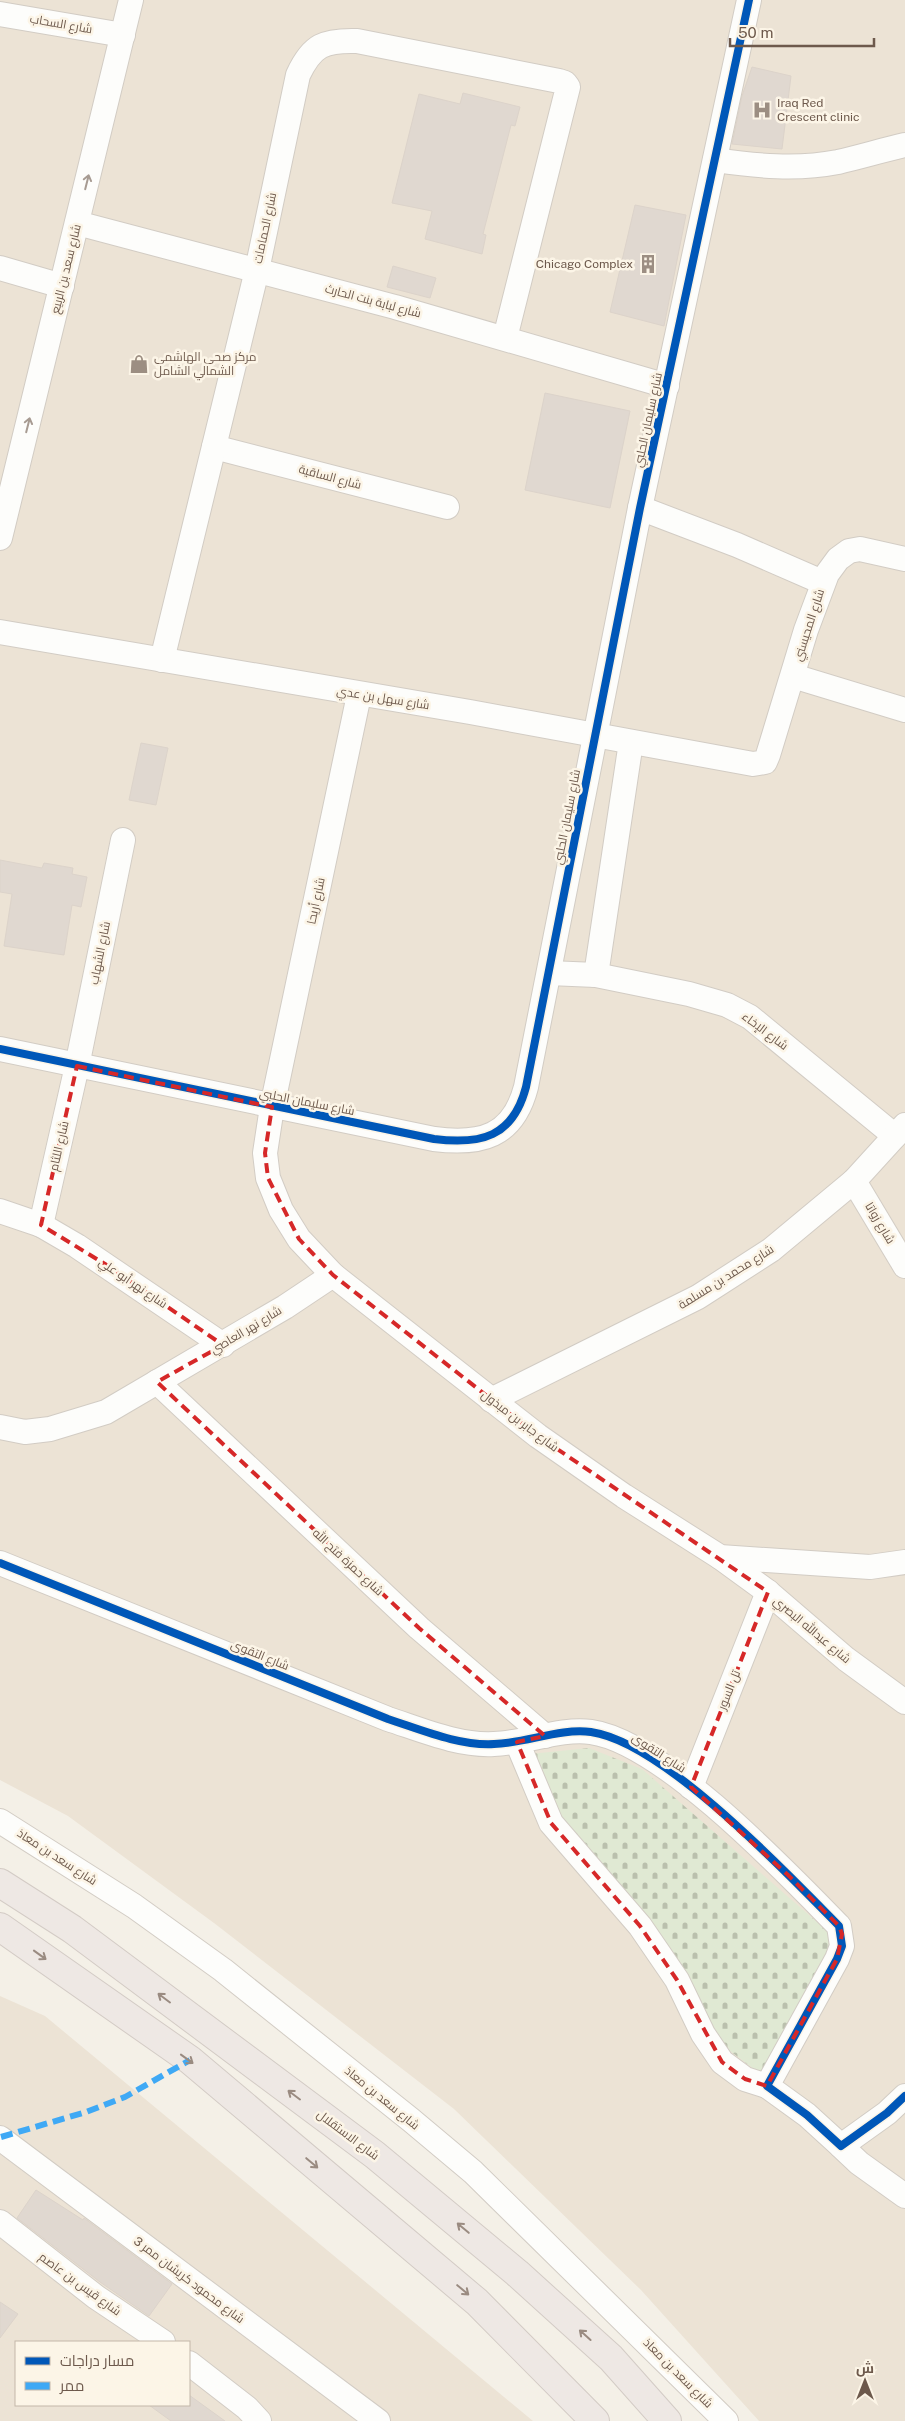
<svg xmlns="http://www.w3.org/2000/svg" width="905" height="2421" font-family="'Public Sans',Cairo,sans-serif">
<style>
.residential{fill:#ece3d5;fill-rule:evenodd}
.cemetery{fill:url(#cemetery-stones)}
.building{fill:#e0d8d0;stroke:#dcd3ca}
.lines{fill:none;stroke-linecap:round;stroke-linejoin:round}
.minor-casing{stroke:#d2ccc4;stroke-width:26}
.highway-casing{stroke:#d3cbc5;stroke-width:30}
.minor{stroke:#fdfdfb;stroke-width:24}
.highway{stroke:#eee8e4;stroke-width:28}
.quiet{stroke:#3fa9f5;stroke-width:6;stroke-dasharray:12 6;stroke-linecap:butt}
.cycleway-casing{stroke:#fcf5e7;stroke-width:11}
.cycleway{stroke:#0057b8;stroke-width:8}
.oneway{stroke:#a79b92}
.oneway2{stroke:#9a8b81}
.marked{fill:none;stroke:#d62828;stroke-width:4;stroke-dasharray:10 6;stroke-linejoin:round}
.labels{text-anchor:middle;stroke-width:5;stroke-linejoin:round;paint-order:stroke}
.street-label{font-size:12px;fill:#6d594c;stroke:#fcf5e7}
.poi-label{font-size:12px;fill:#6d594c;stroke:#fcf5e7;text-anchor:start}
</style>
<defs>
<pattern id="cemetery-stones" width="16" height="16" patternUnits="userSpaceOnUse" patternTransform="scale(1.25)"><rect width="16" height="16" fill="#e0e9d3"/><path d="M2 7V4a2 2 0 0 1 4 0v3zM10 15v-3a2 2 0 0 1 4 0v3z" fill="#bac0ad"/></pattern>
</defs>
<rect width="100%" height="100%" fill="#f4f0e7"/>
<g class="residential">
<polygon points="0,0 905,0 905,2421 759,2421 641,2290 454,2109 214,1923 68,1816 0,1780"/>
<path d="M0 1996 45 2016 533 2421H0ZM16 2342H189V2405H16Z"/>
</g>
<polygon class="cemetery" points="589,1748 642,1769 833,1936 834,1952 820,1963 763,2076 713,2038 629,1920 557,1843 530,1754"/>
<g class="building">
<polygon points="752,67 791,76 782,149 732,144 742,96"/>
<polygon points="463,93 520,107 515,126 511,125 483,234 486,235 482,254 425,239 432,211 392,203 419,94 460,104"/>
<polygon points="635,205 686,215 664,326 610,312"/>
<polygon points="393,266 436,278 430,298 387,287"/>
<polygon points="545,393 630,411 610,508 525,490"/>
<polygon points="141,743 168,748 156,805 129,800"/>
<polygon points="0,860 42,868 44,863 73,868 72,874 87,877 81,907 72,905 64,955 4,946 12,894 0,892"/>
<polygon points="36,2190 83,2220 84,2218 172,2284 149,2316 100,2282 17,2218"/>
<polygon points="0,2302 18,2314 0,2338"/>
<polygon points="189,2395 225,2421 171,2421 149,2405 189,2405"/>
</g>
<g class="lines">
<g class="minor-casing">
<g id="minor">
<polyline points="0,14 123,35"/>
<path d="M715 160C756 166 797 170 838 162 860 157 883 150 905 145"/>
<polyline points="77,223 395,307 667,386"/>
<polyline points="0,268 62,286"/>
<polyline points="214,447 447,507"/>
<polyline points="640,508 737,545 822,582"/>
<polyline points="0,538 131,0"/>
<polyline points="0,632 470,712 753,764 765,762 768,755 806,630 827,574 838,559 849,551 860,549 905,559"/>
<path d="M162 660 257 270 298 75C312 45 324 40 357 41L559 81 565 83 568 87 505 338"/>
<polyline points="793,676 905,710"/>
<polyline points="359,695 272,1107 265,1153 268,1178 281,1210 299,1239 333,1275 538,1436 624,1496 720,1557 870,1567 905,1562"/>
<polyline points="549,973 596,975 689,994 727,1005 750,1017 895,1136"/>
<polyline points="596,975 631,742"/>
<path d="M0 1049 434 1139C481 1145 513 1137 526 1087L640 508 749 0"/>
<polyline points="854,1181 905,1266"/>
<polyline points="0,1211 41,1225 77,1246 223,1345"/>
<polyline points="41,1225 77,1066 123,840"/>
<polyline points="157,1382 419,1628 545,1736"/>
<polyline points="491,1400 698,1297 771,1250 854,1181 905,1125"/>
<polyline points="0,1427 25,1432 50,1429 106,1412 285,1307 333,1275"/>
<polyline points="720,1557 768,1592 846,1659 905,1702"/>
<path d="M0 1563 388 1719C422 1730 459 1746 494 1744 527 1743 559 1728 591 1732 663 1742 787 1873 839 1926L842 1946 837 1959 767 2086 807 2115 841 2146 887 2113 905 2096"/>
<polyline points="517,1742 551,1823 640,1926 677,1980 703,2034 722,2062 745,2079 767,2086"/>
<polyline points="691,1787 768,1592"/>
<polyline points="0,1821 134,1906 223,1970 411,2120 473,2172 726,2421"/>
<polyline points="0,2138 378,2421"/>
<polyline points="841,2146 859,2163 905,2196"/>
<polyline points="0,2222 96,2297 163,2342"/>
<polyline points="189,2363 247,2408 259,2421"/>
</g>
</g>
<g class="highway-casing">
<g id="highway">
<polyline points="0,1883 72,1929 375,2155 517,2273 611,2358 667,2421"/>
<polyline points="0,1927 190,2060 477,2302 595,2421"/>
</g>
</g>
<use href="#minor" class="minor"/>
<use href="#highway" class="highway"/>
<polyline class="quiet" points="1,2137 86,2112 125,2097 190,2060"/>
<g class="cycleway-casing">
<g id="cycleway">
<path d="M0 1049 434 1139C481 1145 513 1137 526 1087L640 508 749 0"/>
<path d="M0 1563 388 1719C422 1730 459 1746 494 1744 527 1743 559 1728 591 1732 663 1742 787 1873 839 1926L842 1946 837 1959 767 2086 807 2115 841 2146 887 2113 905 2096"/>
</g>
</g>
<use href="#cycleway" class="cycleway"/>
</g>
<defs><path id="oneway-shaft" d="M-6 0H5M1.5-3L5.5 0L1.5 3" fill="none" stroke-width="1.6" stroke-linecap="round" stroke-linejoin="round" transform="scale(1.25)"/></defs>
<g class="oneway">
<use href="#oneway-shaft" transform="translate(87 182) rotate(-76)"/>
<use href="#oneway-shaft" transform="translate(28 425) rotate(-76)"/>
</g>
<g class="oneway2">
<use href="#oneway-shaft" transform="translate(40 1955) rotate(36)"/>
<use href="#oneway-shaft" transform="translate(164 1998) rotate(-143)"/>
<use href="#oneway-shaft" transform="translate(187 2059) rotate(36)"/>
<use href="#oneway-shaft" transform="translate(294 2095) rotate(-143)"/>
<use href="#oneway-shaft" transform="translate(312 2163) rotate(40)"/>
<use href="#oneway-shaft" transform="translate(463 2228) rotate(-140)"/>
<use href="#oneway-shaft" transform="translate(463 2290) rotate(40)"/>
<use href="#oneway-shaft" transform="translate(585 2335) rotate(-138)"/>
</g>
<path class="marked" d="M77 1066 272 1107 265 1153 268 1178 299 1239 333 1275 538 1436 768 1592 691 1787 788 1875 839 1926 842 1934 837 1959 767 2086 745 2079 722 2062 677 1980 640 1926 551 1823 517 1742 545 1736 419 1628 157 1382 223 1345 105 1264 41 1225Z"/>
<defs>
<g id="hospital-bare" transform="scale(1.5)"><path d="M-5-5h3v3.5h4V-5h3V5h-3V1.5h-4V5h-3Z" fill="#9c8e82" stroke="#fcf5e7" stroke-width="2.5" paint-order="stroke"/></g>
<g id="building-bare" transform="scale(1.5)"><path d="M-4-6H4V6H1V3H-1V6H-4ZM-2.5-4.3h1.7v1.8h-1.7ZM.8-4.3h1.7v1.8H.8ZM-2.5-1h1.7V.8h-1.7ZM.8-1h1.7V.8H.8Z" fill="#9c8e82" stroke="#fcf5e7" stroke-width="2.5" paint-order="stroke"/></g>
<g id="shop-bare" transform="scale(1.5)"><path d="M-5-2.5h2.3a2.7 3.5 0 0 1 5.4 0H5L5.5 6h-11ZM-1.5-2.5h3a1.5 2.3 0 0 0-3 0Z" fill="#9c8e82" stroke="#fcf5e7" stroke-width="2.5" paint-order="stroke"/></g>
</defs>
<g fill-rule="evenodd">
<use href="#hospital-bare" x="762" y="110"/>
<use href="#building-bare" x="648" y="264"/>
<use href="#shop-bare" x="139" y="364"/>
</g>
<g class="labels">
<g class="street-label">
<text transform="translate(61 24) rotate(10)" y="4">شارع السحاب</text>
<text transform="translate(265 228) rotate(-78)" y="4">شارع الحمامات</text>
<text transform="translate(66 269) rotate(-76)" y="4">شارع سعد بن الربيع</text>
<text transform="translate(373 301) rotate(15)" y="4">شارع لبابة بنت الحارث</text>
<text transform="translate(648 420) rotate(-78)" y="4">شارع سليمان الحلبي</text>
<text transform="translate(330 477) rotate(15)" y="4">شارع الساقية</text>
<text transform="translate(809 625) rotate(-72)" y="4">شارع المحيسني</text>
<text transform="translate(383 698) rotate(9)" y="4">شارع سهل بن عدي</text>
<text transform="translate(567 817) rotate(-79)" y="4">شارع سليمان الحلبي</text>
<text transform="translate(316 901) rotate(-78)" y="4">شارع أريحا</text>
<text transform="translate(100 953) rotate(-79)" y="4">شارع الشهاب</text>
<text transform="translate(765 1031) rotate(37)" y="4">شارع الإخاء</text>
<text transform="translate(307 1102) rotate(11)" y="4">شارع سليمان الحلبي</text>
<text transform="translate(59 1146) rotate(-77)" y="4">شارع اللثام</text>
<text transform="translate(880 1223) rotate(59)" y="4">شارع زواتا</text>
<text transform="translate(726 1277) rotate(-32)" y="4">شارع محمد بن مسلمة</text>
<text transform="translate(133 1283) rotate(34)" y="4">شارع نهر أبو علي</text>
<text transform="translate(246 1330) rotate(-31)" y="4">شارع نهر العاصي</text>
<text transform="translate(520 1421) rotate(37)" y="4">شارع جابر بن مبذول</text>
<text transform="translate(348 1562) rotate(43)" y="4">شارع حمزة فتح الله</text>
<text transform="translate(812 1630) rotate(40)" y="4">شارع عبدالله البصري</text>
<text transform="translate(260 1655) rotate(22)" y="4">شارع التقوى</text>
<text transform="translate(729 1690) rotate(-68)" y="4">تل السور</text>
<text transform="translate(659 1753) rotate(33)" y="4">شارع التقوى</text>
<text transform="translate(57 1857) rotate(33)" y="4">شارع سعد بن معاذ</text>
<text transform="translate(382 2098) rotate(39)" y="4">شارع سعد بن معاذ</text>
<text transform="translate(348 2135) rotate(37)" y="4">شارع الاستقلال</text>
<text transform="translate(189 2280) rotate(37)" y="4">شارع محمود كريشان ممر 3</text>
<text transform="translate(80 2284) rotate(36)" y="4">شارع قيس بن عاصم</text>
<text transform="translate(678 2373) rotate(45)" y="4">شارع سعد بن معاذ</text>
</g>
<g class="poi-label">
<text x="777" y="107">Iraq Red<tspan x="777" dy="14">Crescent clinic</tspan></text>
<text x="633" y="268" text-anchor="end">Chicago Complex</text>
<text x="154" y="361">مركز صحي الهاشمي<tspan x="154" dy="14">الشمالي الشامل</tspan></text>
</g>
</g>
<rect x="15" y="2341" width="175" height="65" fill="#fcf5e7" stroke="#c3b7a9"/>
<rect x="25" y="2357" width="25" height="8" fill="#0057b8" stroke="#c3b7a9"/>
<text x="60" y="2366" font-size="15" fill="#6d594c">مسار دراجات</text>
<rect x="25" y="2382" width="25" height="8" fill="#3fa9f5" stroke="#c3b7a9"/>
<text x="60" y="2391" font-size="15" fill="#6d594c">ممر</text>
<g transform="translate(865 2381)" stroke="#fcf5e7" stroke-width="4" paint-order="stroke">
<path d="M0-4L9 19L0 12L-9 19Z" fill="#6d594c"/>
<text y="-8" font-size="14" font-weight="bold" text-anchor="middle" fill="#6d594c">ش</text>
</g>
<path d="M730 38v8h144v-8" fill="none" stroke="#6d594c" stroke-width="2.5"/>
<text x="738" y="38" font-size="15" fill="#6d594c" stroke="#fcf5e7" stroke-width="4" paint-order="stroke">50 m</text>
</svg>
